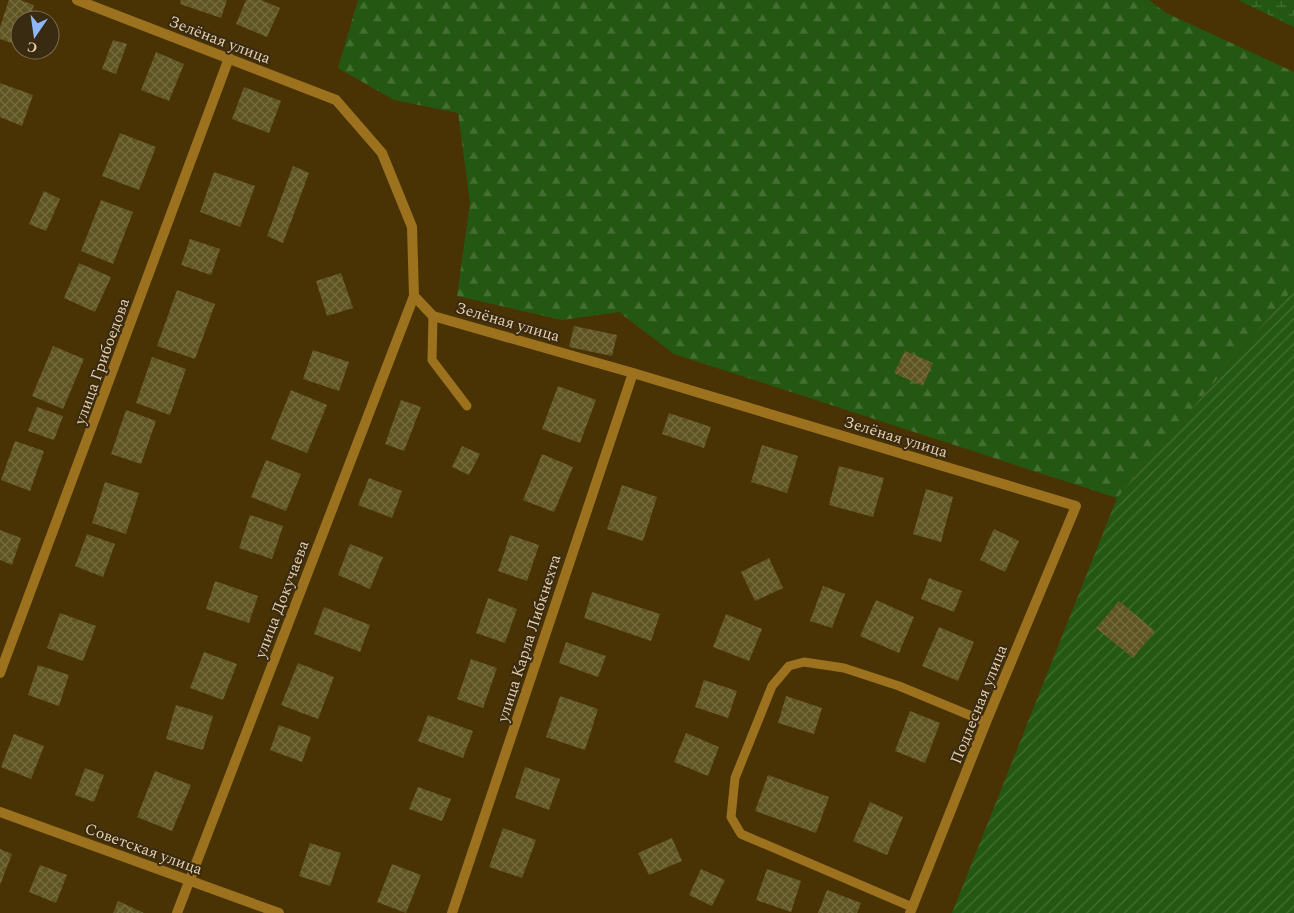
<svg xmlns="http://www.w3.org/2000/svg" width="1294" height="913" font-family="Spectral,serif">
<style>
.forest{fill:url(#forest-firs)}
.wetland{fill:url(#wetland-marsh)}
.garden{fill:url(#garden-furrows)}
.building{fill:url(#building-cross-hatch)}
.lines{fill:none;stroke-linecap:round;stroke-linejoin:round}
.service{stroke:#9d721e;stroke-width:9}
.minor{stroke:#9d721e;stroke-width:10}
.labels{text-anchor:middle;stroke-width:4;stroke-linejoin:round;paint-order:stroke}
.street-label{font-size:16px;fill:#e6cfab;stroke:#392a12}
</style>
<defs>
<pattern id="forest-firs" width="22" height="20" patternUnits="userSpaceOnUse" patternTransform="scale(1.25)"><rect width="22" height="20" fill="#245812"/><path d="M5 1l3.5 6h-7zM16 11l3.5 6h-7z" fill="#446f32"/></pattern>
<pattern id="wetland-marsh" width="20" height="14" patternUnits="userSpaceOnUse" patternTransform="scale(1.25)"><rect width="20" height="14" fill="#245812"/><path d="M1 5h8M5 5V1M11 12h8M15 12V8" fill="none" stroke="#446f32"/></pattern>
<pattern id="garden-furrows" width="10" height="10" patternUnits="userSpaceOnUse" patternTransform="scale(1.25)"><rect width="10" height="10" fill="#245812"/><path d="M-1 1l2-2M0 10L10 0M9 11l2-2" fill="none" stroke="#446f32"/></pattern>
<pattern id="building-cross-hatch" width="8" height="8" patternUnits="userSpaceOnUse" patternTransform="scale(1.25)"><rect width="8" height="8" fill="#5f5522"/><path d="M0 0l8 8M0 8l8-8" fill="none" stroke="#766c3f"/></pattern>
</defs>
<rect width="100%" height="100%" fill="#493305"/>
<polygon class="forest" points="358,0 1149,0 1166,13 1294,72 1294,288 1117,498 674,354 619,312 562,320 457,296 470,203 458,113 394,100 338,68"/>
<polygon class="wetland" points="1238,0 1294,0 1294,27"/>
<polygon class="garden" points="1294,288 1294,913 952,913 1117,498"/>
<g class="building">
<polygon points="9,0 20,0 34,5 29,20 20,20 20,46 0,39 0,27"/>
<polygon points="181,0 227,0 221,18 180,4"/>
<polygon points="246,0 261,0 280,8 267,37 236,24"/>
<polygon points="113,40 127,44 116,74 102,69"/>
<polygon points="156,52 184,64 169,101 141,90"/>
<polygon points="0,83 33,95 22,126 0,117"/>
<polygon points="244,87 281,101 269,133 232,119"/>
<polygon points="120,133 156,147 139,190 102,176"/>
<polygon points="293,166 309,173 283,243 267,236"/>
<polygon points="214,172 255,186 240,227 200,212"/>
<polygon points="44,191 60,199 46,231 29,224"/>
<polygon points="101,200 133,212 113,264 81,251"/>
<polygon points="190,239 220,249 211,275 181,265"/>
<polygon points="79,263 111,277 95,312 64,298"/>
<polygon points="341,273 353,308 327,316 316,281"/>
<polygon points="177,290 215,304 195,359 157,346"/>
<polygon points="574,326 617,335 612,356 569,347"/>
<polygon points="53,346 84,359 63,409 32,396"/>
<polygon points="313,350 349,362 339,391 303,379"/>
<polygon points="905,351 933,363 923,386 894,373"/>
<polygon points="152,357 186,369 170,415 136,403"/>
<polygon points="558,386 596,400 580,443 542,429"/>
<polygon points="291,390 327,405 307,453 271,439"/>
<polygon points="401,400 421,407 404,451 385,444"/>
<polygon points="37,407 63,416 54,440 28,431"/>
<polygon points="126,410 156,421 141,464 111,454"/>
<polygon points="669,413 711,427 704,448 662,434"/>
<polygon points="15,441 44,451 30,491 1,480"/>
<polygon points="762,445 798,456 787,493 751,482"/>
<polygon points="462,446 480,454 469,475 452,467"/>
<polygon points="542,454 573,467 554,512 523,500"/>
<polygon points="266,460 301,474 286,511 251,497"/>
<polygon points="839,466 884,478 873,517 829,505"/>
<polygon points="369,478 402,491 392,518 358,505"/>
<polygon points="105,482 139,493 126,534 92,523"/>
<polygon points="622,485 657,497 643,541 607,529"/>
<polygon points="926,489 953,497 941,542 913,534"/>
<polygon points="250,515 283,526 272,559 239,548"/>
<polygon points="994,529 1019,541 1005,572 980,560"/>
<polygon points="0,530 21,538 12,565 0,560"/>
<polygon points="87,534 115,544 103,577 75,566"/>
<polygon points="510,535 539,545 527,581 498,571"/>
<polygon points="350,544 383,557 370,589 338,575"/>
<polygon points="769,558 783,588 755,601 741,572"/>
<polygon points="929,578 962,591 954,612 921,599"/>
<polygon points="215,581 258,596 249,623 206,609"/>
<polygon points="823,586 845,594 832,628 810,621"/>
<polygon points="592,592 660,614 651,641 584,618"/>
<polygon points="488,598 517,609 505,643 476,633"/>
<polygon points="876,600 914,617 899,653 860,636"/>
<polygon points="1119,601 1155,631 1133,658 1096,628"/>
<polygon points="324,607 370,625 360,652 314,634"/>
<polygon points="60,613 96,626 83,661 47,648"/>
<polygon points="726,614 762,629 749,661 713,647"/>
<polygon points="939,627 974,642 958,681 922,666"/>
<polygon points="566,642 606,656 598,677 559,663"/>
<polygon points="204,652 237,664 223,700 190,688"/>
<polygon points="471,659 497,668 483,708 457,699"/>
<polygon points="298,663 334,677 318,719 281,705"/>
<polygon points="38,665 69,675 59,706 28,695"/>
<polygon points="704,680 737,691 728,718 695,707"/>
<polygon points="560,696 598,709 585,750 546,737"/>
<polygon points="786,696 822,708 814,734 778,723"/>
<polygon points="176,705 213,716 203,750 166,739"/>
<polygon points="910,711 940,723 925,763 895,751"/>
<polygon points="428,715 473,731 463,758 418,741"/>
<polygon points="279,725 311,737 302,762 270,750"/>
<polygon points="686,733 719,747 708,776 674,762"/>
<polygon points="14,734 44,746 31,779 1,767"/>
<polygon points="525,767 560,779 549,810 515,798"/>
<polygon points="85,768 104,775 94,802 75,795"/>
<polygon points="155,771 191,785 172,831 137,817"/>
<polygon points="768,775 829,797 816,833 755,811"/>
<polygon points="418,787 451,799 442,821 409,809"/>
<polygon points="870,802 903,817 887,855 853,841"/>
<polygon points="503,828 536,840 522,878 489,867"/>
<polygon points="672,838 682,861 649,875 638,853"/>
<polygon points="310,843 341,853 330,886 299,876"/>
<polygon points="0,849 12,854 0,885"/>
<polygon points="392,864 421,875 406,913 377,902"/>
<polygon points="40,865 67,875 56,903 29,892"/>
<polygon points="701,869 725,880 712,906 689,895"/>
<polygon points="767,869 801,881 791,912 756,900"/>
<polygon points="827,890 861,903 857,913 818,913"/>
<polygon points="118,901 144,913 113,913"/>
</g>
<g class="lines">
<g class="service">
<polyline points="433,316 432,360 467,406"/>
<polyline points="912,907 741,834 731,817 735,778 772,686 789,666 804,662 844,668 899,686 986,722"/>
</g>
<g class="minor">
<polyline points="77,0 336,100 382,153 412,227 414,296 433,316 633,373 1076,506 986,722 910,913"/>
<polyline points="0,673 229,58"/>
<polyline points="0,812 279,913"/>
<polyline points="177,913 414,296"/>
<polyline points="452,913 633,373"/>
</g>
</g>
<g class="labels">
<g class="street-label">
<text transform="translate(220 39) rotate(21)" y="6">Зелёная улица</text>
<text transform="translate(508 321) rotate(16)" y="6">Зелёная улица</text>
<text transform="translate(101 361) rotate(-70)" y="6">улица Грибоедова</text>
<text transform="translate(896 436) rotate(17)" y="6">Зелёная улица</text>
<text transform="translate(281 599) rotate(-69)" y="6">улица Докучаева</text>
<text transform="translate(528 638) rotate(-72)" y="6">улица Карла Либкнехта</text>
<text transform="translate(978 704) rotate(-68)" y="6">Подлесная улица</text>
<text transform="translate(144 848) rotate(20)" y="6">Советская улица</text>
</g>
</g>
<g transform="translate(35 35) rotate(193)"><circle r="24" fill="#392a12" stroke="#7e6c4f"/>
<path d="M0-4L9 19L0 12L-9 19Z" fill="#8db9fc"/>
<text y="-8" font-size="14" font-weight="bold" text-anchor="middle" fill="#e6cfab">С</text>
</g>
</svg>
